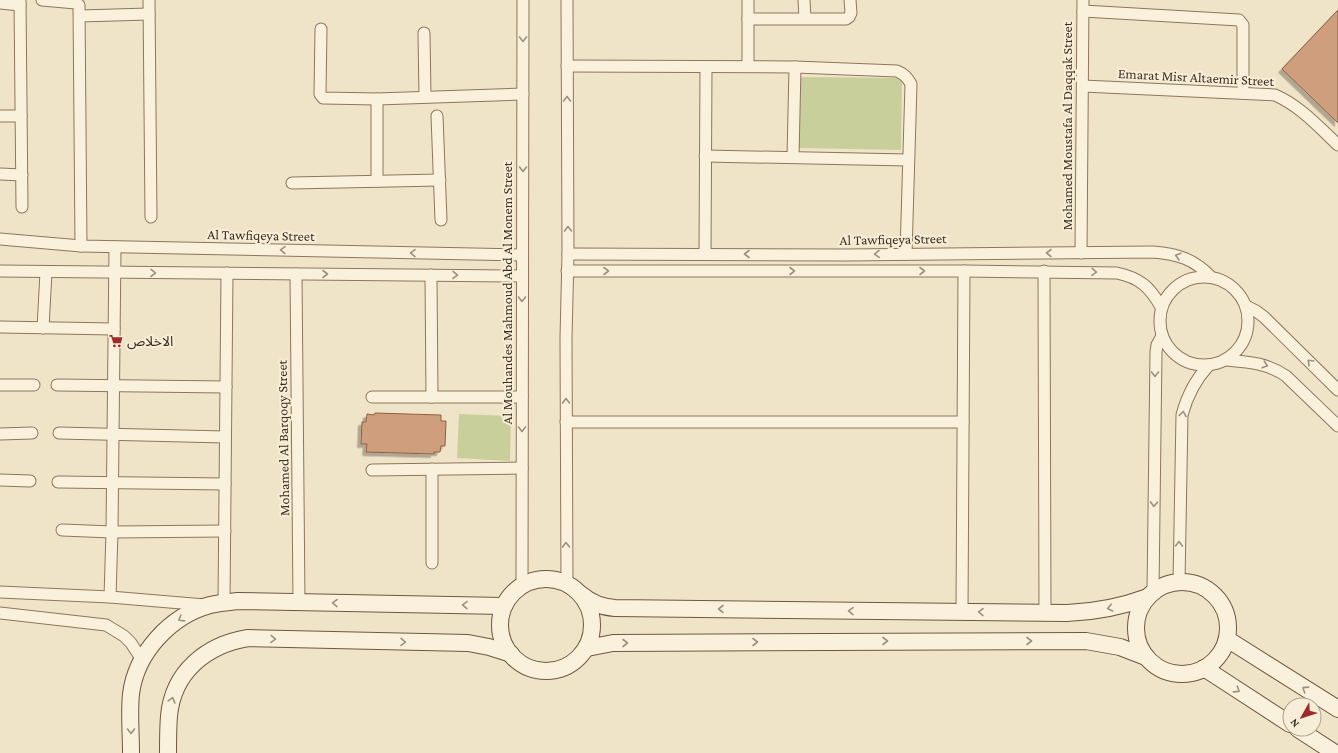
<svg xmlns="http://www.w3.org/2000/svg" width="1338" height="753" font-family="'Crimson Pro','Noto Sans Arabic',serif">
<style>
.green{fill:#c9cf9b}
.building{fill:#cf9f7d;stroke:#8d5f41;filter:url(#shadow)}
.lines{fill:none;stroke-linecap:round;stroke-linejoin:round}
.street-casing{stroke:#8d765c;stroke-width:13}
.secondary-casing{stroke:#6f573f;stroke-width:18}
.street{stroke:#faf1dc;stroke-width:11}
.secondary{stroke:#faf1dc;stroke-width:16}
.oneway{stroke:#9c907e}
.labels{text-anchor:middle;stroke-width:4;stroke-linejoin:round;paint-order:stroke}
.street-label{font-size:14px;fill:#3d2e20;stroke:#f7eed8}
.poi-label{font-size:14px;fill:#3d2e20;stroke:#f7eed8;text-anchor:start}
</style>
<defs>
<filter id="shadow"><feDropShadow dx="-3.5" dy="3.5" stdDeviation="0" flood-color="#0004"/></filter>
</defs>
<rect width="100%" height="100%" fill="#f0e4c8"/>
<g class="green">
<polygon points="800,77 902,78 901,150 799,148"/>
<polygon points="459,414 511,416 510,461 457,458"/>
</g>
<g class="building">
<polygon points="1338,10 1338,123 1282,69"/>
<polygon points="375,413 441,415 441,421 446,421 445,446 441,446 440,452 434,452 434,454 366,452 367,444 361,444 362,422 366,422 367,414 374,415"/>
</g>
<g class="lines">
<g class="street-casing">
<g id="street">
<polyline points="20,0 22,207"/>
<polyline points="42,0 76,3 79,5 81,246"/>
<polyline points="149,0 151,217"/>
<polyline points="748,0 748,66"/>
<polyline points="804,0 805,18"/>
<polyline points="0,3 20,5"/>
<polyline points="1083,11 1239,20 1243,25 1243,93"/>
<polyline points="80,16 149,14"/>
<polyline points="748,19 846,19 849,17 851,13 850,0"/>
<polyline points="321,29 320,94 323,98 377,99 523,94"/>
<polyline points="424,33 425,97"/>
<path d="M567 66 795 67 897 71C904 74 907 77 911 84L906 254"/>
<path d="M1083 86 1275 95C1300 106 1318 126 1338 145"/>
<polyline points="377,99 377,181"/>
<polyline points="0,116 21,116"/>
<polyline points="437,116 441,220"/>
<polyline points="705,156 908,160"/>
<polyline points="793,157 795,67"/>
<polyline points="0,174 22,175"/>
<polyline points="292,183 440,180"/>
<polyline points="0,239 81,246 522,255"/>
<polyline points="1081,253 1083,0"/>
<path d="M568 254 846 255 1153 252C1178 254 1194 259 1211 277"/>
<polyline points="705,254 706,67"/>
<polyline points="0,271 522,276"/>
<path d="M567 271H964L1117 273C1140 278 1150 287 1161 307"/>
<polyline points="1044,271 1045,613"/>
<polyline points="296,274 299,602"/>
<polyline points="431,275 432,397"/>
<circle cx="1204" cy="321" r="44"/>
<polyline points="1246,306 1256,311 1264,317 1338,390"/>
<polyline points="0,327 114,329"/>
<polyline points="43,328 46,272"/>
<path d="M1226 360C1249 362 1267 363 1286 376L1338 426"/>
<polyline points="0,385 34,385"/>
<polyline points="57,385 226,387"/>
<polyline points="372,397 522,397"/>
<polyline points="566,422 963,422"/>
<polyline points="59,433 225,437"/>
<polyline points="0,434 32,433"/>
<polyline points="432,469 432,563"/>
<polyline points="372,470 522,468"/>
<polyline points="0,480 30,481"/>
<polyline points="58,482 225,484"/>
<polyline points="62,530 112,532 225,531"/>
<path d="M1179 582 1182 415C1187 396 1195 380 1209 365"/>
<polyline points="567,584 566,338 568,254 567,0"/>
<polyline points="522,586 523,0"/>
<polyline points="0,592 110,597 205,605"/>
<polyline points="1153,592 1156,352 1157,345 1162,336"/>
<polyline points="110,597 112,532 115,247"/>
<polyline points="224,602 227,273"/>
<polyline points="962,612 964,271"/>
<polyline points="0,613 106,625 124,636 131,643 142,660"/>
</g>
</g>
<g class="secondary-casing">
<g id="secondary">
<circle cx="546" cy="625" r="46"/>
<circle cx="1182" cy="628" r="46"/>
<path d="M582 595C592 604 602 607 615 608L1067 613C1095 612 1121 607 1148 597"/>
<polyline points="1227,639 1338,709"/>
<polyline points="587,648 613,643 1086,641 1120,647 1146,657"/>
<polyline points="1204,668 1290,724"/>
<polyline points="1298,729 1335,753"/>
<path d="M131 753C131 734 129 713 131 694 136 653 170 616 210 605 219 603 229 602 238 601L504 606"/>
<path d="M168 753C168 741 168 728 169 716 173 672 206 645 248 638L468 643 489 647 511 654"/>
</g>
</g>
<use href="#street" class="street"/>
<use href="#secondary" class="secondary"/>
</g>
<defs><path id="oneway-chevron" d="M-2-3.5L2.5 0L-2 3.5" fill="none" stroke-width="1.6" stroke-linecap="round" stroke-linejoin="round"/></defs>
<g class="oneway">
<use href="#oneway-chevron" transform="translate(523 39) rotate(90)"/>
<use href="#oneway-chevron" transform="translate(567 99) rotate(-90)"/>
<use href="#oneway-chevron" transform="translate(523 169) rotate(90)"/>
<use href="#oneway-chevron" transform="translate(568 229) rotate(-91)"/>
<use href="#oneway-chevron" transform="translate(283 250) rotate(-179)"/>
<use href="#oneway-chevron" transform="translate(413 253) rotate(-179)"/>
<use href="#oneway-chevron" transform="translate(1049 253) rotate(-180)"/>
<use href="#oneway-chevron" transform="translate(747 254) rotate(-180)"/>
<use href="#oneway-chevron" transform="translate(877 254) rotate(179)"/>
<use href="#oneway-chevron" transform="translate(1178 256) rotate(-164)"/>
<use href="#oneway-chevron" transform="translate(606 271)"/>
<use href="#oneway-chevron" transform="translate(792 271)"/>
<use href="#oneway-chevron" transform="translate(922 271)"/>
<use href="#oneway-chevron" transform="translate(1094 272) rotate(1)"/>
<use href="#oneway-chevron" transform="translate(153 273) rotate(1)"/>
<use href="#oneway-chevron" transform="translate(325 274)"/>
<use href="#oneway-chevron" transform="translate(455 275) rotate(1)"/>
<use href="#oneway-chevron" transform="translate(522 299) rotate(90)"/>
<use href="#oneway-chevron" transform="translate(1310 362) rotate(-135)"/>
<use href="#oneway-chevron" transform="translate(1265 365) rotate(18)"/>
<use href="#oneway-chevron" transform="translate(1155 374) rotate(91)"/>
<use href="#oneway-chevron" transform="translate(566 401) rotate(-90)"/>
<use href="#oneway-chevron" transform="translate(1183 414) rotate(-81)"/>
<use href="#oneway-chevron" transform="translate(522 429) rotate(90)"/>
<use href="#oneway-chevron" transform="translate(1154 504) rotate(91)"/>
<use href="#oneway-chevron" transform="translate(1179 544) rotate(-89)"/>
<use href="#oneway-chevron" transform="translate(566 545) rotate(-91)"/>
<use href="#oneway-chevron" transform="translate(335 603) rotate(-179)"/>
<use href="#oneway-chevron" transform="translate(465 605) rotate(-179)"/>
<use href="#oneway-chevron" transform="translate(1110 608) rotate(168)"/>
<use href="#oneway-chevron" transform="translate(721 609) rotate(-180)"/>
<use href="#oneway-chevron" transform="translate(851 611) rotate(-179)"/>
<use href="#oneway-chevron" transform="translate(981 612) rotate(-179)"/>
<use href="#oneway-chevron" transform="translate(181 619) rotate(148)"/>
<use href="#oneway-chevron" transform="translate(273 639) rotate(1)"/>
<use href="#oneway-chevron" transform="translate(885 641)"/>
<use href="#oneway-chevron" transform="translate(1029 641)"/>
<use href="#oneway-chevron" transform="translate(403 642) rotate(1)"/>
<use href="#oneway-chevron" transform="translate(755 642)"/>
<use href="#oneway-chevron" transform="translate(625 643)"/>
<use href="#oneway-chevron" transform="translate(1305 689) rotate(-147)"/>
<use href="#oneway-chevron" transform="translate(1237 690) rotate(33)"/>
<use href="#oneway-chevron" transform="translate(172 700) rotate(-74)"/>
<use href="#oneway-chevron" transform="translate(131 731) rotate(90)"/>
</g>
<defs>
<g id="supermarket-bare" transform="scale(1.08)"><path d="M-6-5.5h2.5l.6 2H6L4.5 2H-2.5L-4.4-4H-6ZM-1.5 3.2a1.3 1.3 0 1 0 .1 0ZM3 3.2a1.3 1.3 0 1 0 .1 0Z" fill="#9e2a2b" stroke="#f7eed8" stroke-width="2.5" paint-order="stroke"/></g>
</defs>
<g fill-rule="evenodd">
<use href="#supermarket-bare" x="116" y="341"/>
</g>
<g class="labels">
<g class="street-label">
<text transform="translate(1196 77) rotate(3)" y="5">Emarat Misr Altaemir Street</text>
<text transform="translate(1067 126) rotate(-90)" y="5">Mohamed Moustafa Al Daqqak Street</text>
<text transform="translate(261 235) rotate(1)" y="5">Al Tawfiqeya Street</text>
<text transform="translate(893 239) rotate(-1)" y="5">Al Tawfiqeya Street</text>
<text transform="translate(507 293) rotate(-90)" y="5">Al Mouhandes Mahmoud Abd Al Monem Street</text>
<text transform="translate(283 438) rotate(-91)" y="5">Mohamed Al Barqoqy Street</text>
</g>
<g class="poi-label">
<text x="127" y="346">الاخلاص</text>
</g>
</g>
<g transform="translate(1302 717) rotate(231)"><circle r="19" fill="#f7eed8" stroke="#ada18e"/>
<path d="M0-3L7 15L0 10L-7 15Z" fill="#9e2a2b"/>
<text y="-6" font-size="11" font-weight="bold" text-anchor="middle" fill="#3d2e20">N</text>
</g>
</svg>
